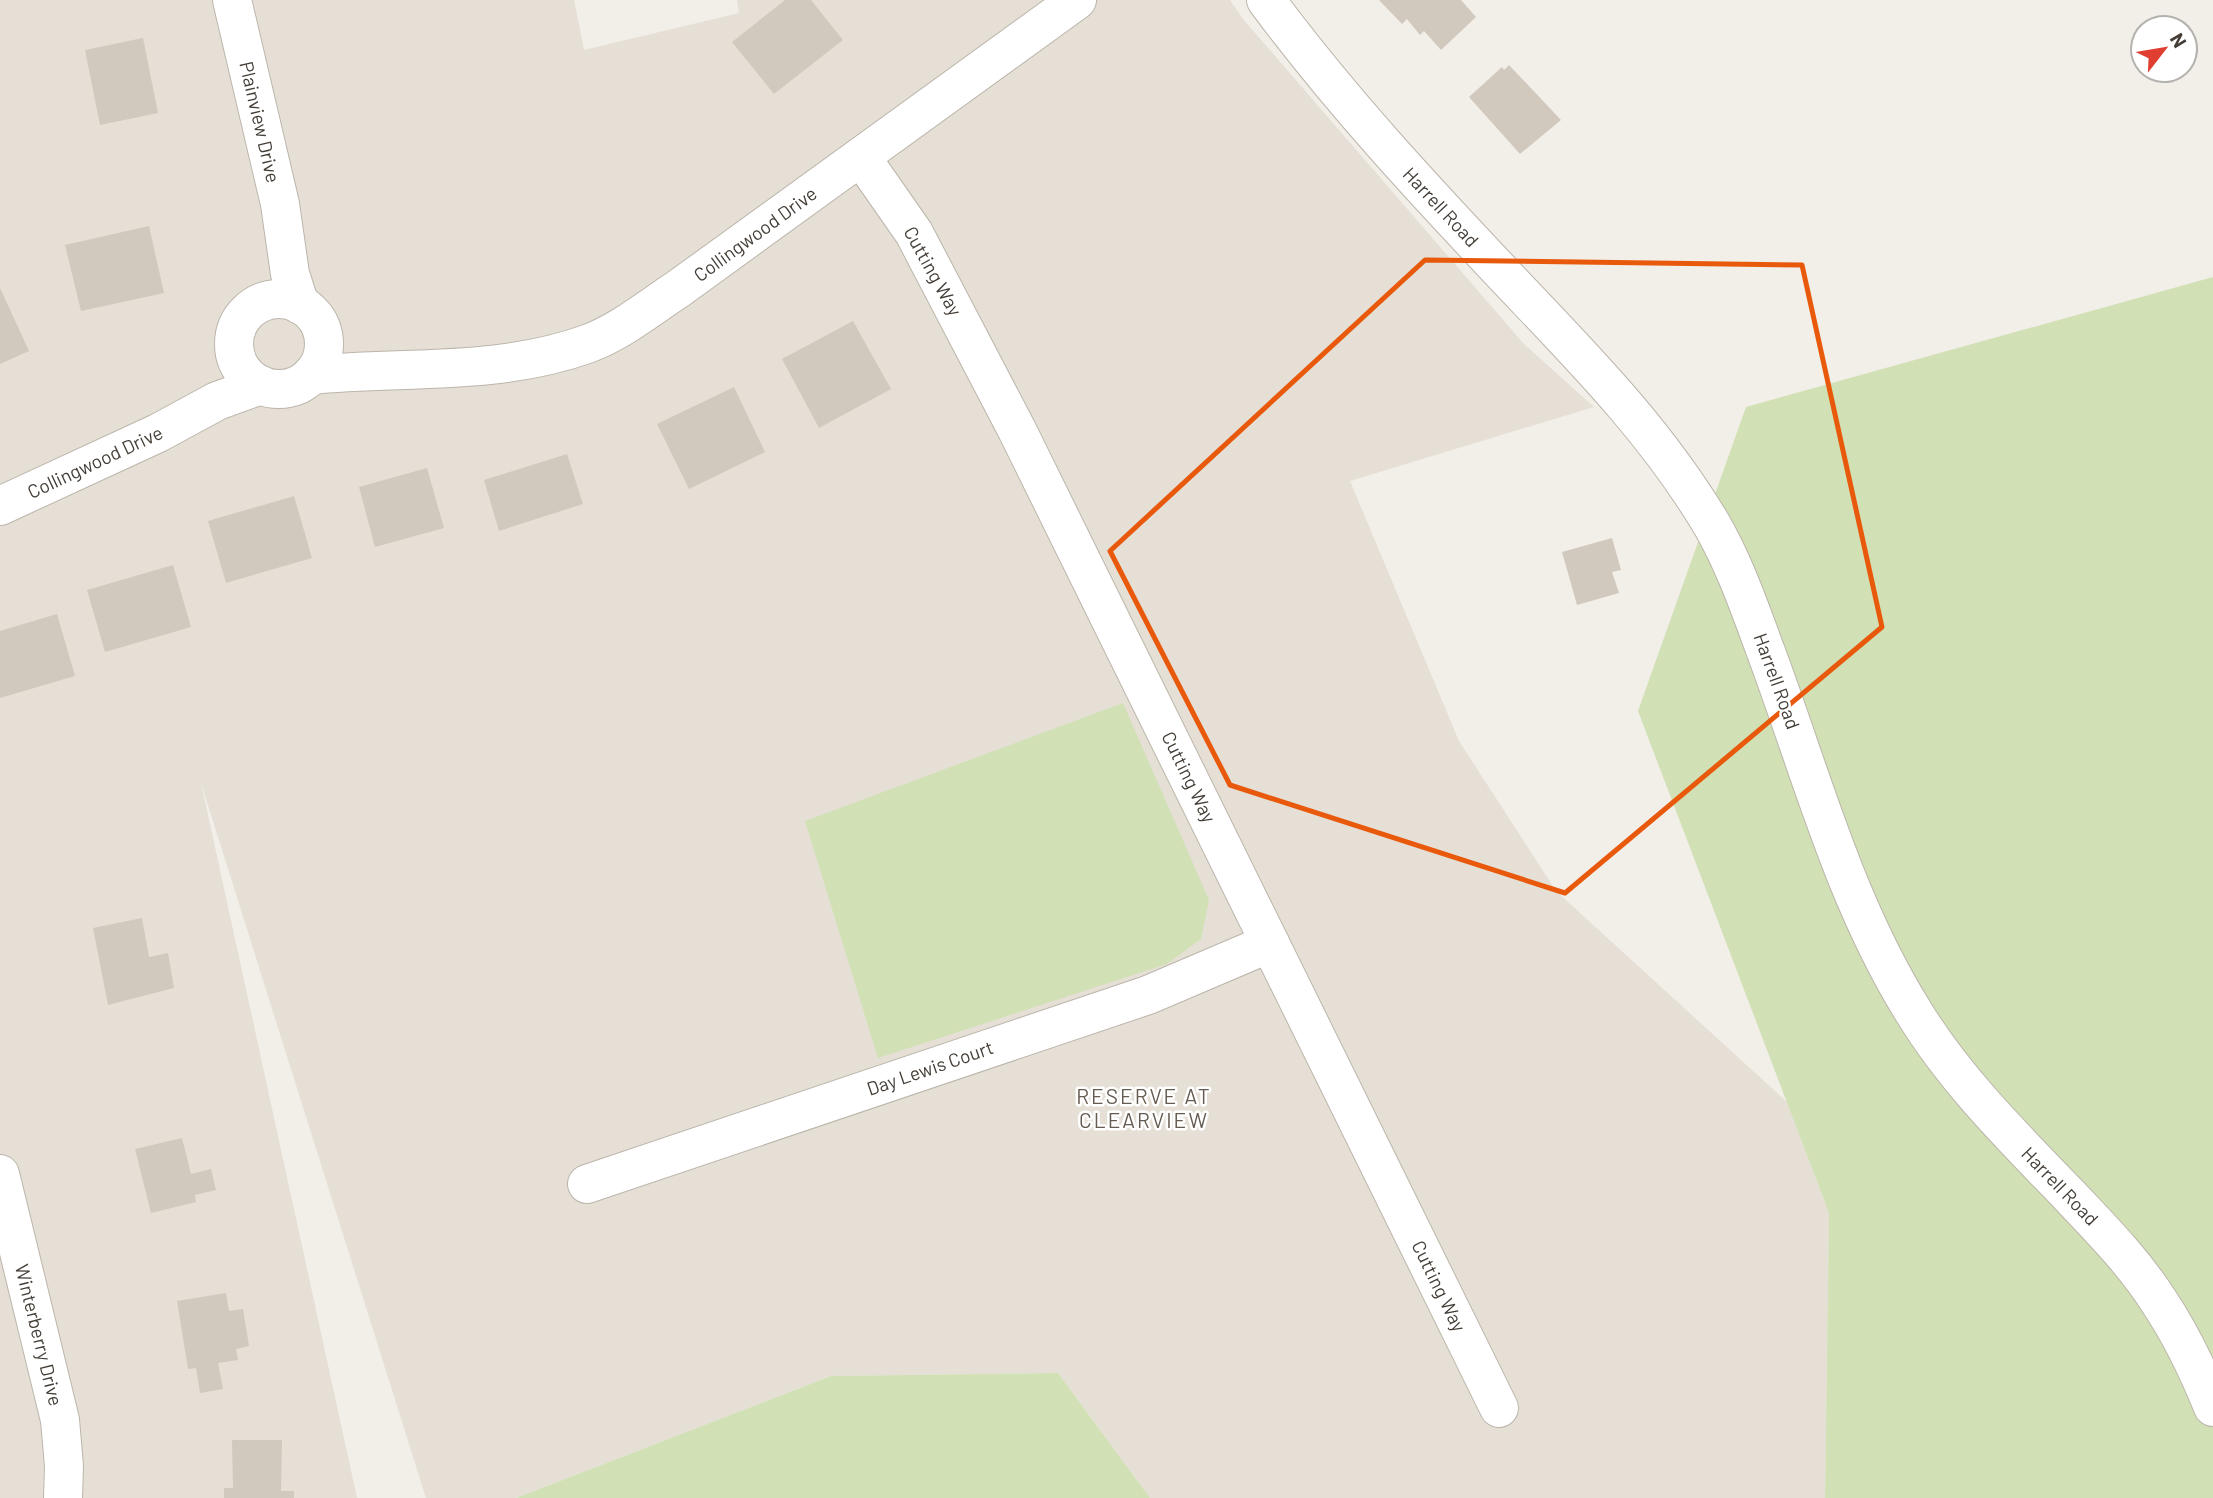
<svg xmlns="http://www.w3.org/2000/svg" width="2213" height="1498" font-family="Barlow,sans-serif">
<style>
.residential{fill:#e5dfd6}
.green{fill:#d1e1b5}
.building{fill:#d2c9be}
.lines{fill:none;stroke-linecap:round;stroke-linejoin:round}
.minor-casing{stroke:#bcb5ab;stroke-width:40}
.minor{stroke:#fff;stroke-width:38}
.marked{fill:none;stroke:#e8590c;stroke-width:5;stroke-linejoin:round}
.labels{text-anchor:middle;stroke-width:5;stroke-linejoin:round;paint-order:stroke}
.street-label{font-size:19px;fill:#443e37;stroke:#fff}
.neighbourhood-label{font-size:21px;letter-spacing:2px;fill:#655b50;stroke:#fff}
</style>
<rect width="100%" height="100%" fill="#f2eee8"/>
<polygon class="residential" points="0,0 574,0 584,50 739,13 737,0 1230,0 1243,19 1524,344 1594,407 1350,481 1459,741 1556,891 1787,1102 1829,1213 1825,1498 1150,1498 1058,1373 831,1376 516,1498 426,1498 201,783 357,1498 0,1498"/>
<g class="green">
<polygon points="2213,277 2213,1498 1825,1498 1829,1213 1638,711 1746,407"/>
<polygon points="1123,703 1209,900 1201,939 1167,964 878,1058 805,821"/>
<polygon points="1058,1373 1150,1498 516,1498 831,1376"/>
</g>
<g class="building">
<polygon points="785,0 811,0 843,40 774,94 732,42"/>
<polygon points="1379,0 1461,0 1476,17 1441,50 1424,31 1420,35 1407,19 1402,24"/>
<polygon points="143,38 158,113 100,125 85,50"/>
<polygon points="1509,65 1561,120 1520,154 1469,97 1502,67 1504,70"/>
<polygon points="149,226 164,293 81,311 65,245"/>
<polygon points="0,288 29,351 0,364"/>
<polygon points="853,321 891,389 819,428 782,359"/>
<polygon points="734,387 765,452 689,489 657,424"/>
<polygon points="567,454 583,504 499,531 484,480"/>
<polygon points="427,468 444,528 375,547 359,487"/>
<polygon points="294,496 312,558 226,583 208,521"/>
<polygon points="1612,538 1621,570 1612,572 1619,593 1577,605 1562,552"/>
<polygon points="173,565 191,627 105,652 87,590"/>
<polygon points="57,614 75,676 0,698 0,631"/>
<polygon points="142,918 149,957 168,953 174,988 108,1005 93,928"/>
<polygon points="182,1138 191,1174 211,1169 216,1190 195,1195 196,1202 151,1213 135,1149"/>
<polygon points="226,1293 229,1311 243,1309 249,1346 236,1349 238,1360 218,1363 223,1389 200,1393 196,1368 188,1369 177,1301"/>
<polygon points="232,1440 282,1440 281,1491 294,1491 294,1498 224,1498 224,1488 233,1488"/>
</g>
<g class="lines">
<g class="minor-casing">
<g id="minor">
<polyline points="232,0 280,204 290,274 300,305"/>
<path d="M1266 0C1340 100 1424 190 1509 280 1584 359 1656 431 1712 525 1735 565 1750 609 1766 652 1811 773 1844 900 1913 1011 1955 1080 2013 1137 2069 1195 2100 1228 2133 1261 2158 1300 2181 1334 2198 1370 2213 1407"/>
<polyline points="861,157 914,233 1017,430 1499,1408"/>
<circle cx="279" cy="344" r="45"/>
<path d="M311 375C403 366 498 376 587 344 620 332 649 308 678 289L1077 0"/>
<polyline points="0,506 158,433 217,401 261,385"/>
<polyline points="0,1174 60,1420 64,1466 63,1498"/>
<polyline points="587,1184 1148,995 1270,943"/>
</g>
</g>
<use href="#minor" class="minor"/>
</g>
<path class="marked" d="M1425 260 1802 265 1882 627 1565 893 1230 785 1110 551Z"/>
<g class="labels">
<g class="street-label">
<text transform="translate(260 122) rotate(77)" y="7">Plainview Drive</text>
<text transform="translate(1441 207) rotate(47)" y="7">Harrell Road</text>
<text transform="translate(755 234) rotate(-36)" y="7">Collingwood Drive</text>
<text transform="translate(933 271) rotate(61)" y="7">Cutting Way</text>
<text transform="translate(95 462) rotate(-25)" y="7">Collingwood Drive</text>
<text transform="translate(1777 681) rotate(70)" y="7">Harrell Road</text>
<text transform="translate(1189 777) rotate(64)" y="7">Cutting Way</text>
<text transform="translate(930 1068) rotate(-19)" y="7">Day Lewis Court</text>
<text transform="translate(2060 1186) rotate(46)" y="7">Harrell Road</text>
<text transform="translate(1439 1286) rotate(64)" y="7">Cutting Way</text>
<text transform="translate(39 1335) rotate(76)" y="7">Winterberry Drive</text>
</g>
<g class="neighbourhood-label">
<text x="1144" y="1104">RESERVE AT<tspan x="1144" dy="24">CLEARVIEW</tspan></text>
</g>
</g>
<g transform="translate(2164 49) rotate(59)"><circle r="33" fill="#ffffff" stroke="#b4b2af" stroke-width="2"/>
<path d="M0-5L12 26L0 18L-12 26Z" fill="#df3e31"/>
<text y="-10" font-size="19" font-weight="bold" text-anchor="middle" fill="#443e37">N</text>
</g>
</svg>
